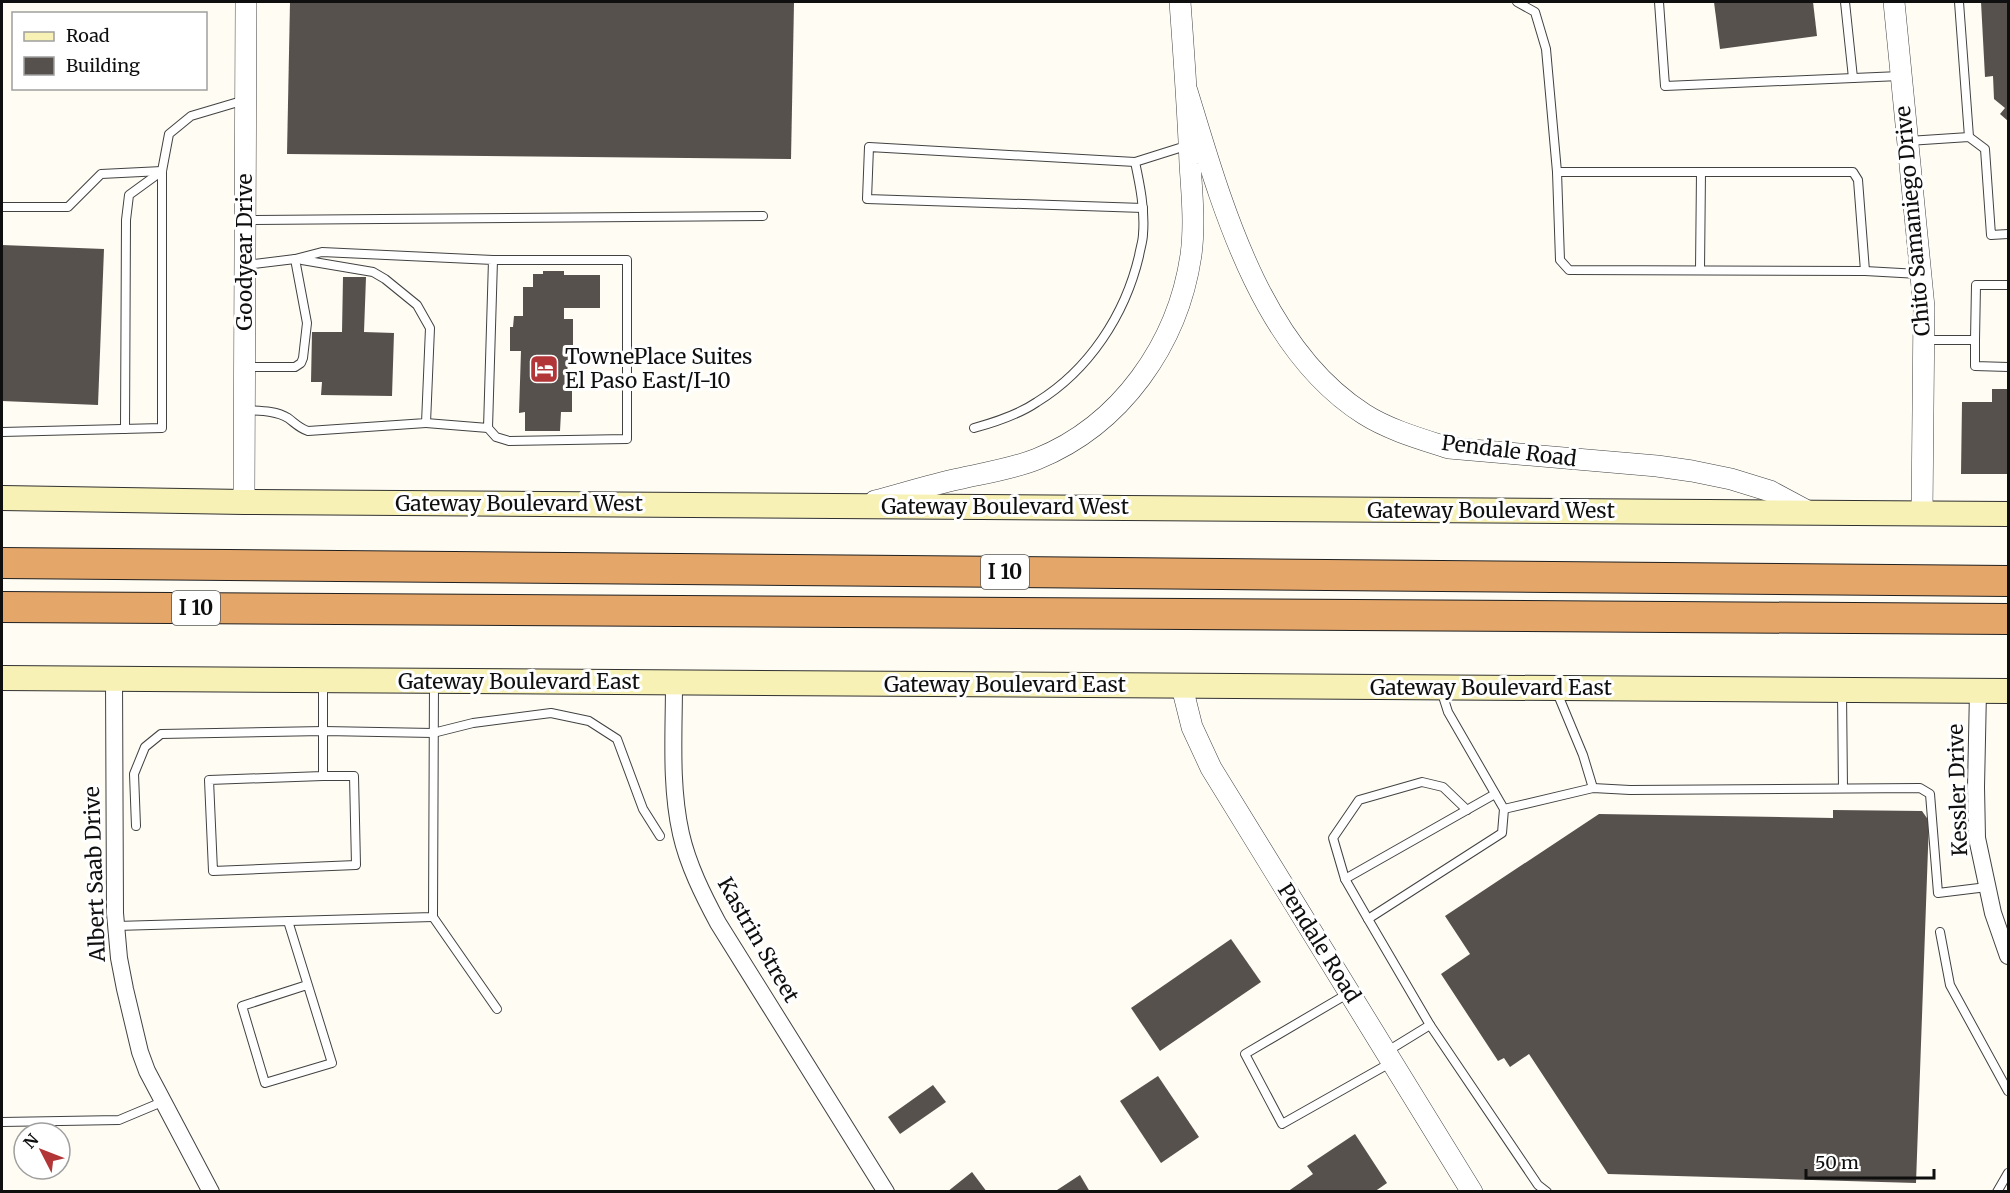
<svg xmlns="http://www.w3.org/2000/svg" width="2010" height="1193" font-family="Merriweather,serif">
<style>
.building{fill:#57514d}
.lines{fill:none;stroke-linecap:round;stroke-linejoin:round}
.service-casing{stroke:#424242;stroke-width:10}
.minor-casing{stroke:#424242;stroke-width:18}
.tertiary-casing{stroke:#424242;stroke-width:22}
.secondary-casing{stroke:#313131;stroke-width:26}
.motorway-casing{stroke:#202020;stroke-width:32}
.service{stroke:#fff;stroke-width:8}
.minor{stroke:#fff;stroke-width:16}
.tertiary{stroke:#fff;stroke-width:21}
.secondary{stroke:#f7f1b5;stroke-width:24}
.motorway{stroke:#e5a66a;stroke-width:30}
.labels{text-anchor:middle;stroke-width:6;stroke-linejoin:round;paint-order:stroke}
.shield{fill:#fff;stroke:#575757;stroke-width:1.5}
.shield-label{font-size:20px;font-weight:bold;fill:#0f0f0f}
.street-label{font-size:21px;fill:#0f0f0f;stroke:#fff}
.poi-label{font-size:21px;fill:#0f0f0f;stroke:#fff;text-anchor:start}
</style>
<rect width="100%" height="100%" fill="#fefcf3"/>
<g class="building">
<polygon points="290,2 794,3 791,159 287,154"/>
<polygon points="1714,2 1813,2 1817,36 1720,49"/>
<polygon points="1981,2 2008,2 2008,121 2000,114 2005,108 1994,99 1993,76 1985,77"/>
<polygon points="2,245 104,249 98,405 2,401"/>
<polygon points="543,271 564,271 564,275 600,275 600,308 564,308 564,319 573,319 573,348 568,348 567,388 572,388 572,412 561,412 560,431 525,431 525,412 519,413 521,351 510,351 510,327 513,327 514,316 523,316 523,287 533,287 533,274 543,274"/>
<polygon points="343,277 366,277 364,332 394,333 392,396 321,395 322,382 311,382 312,332 342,332"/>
<polygon points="1992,389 2008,389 2008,474 1961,474 1962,402 1992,402"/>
<polygon points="1833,810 1922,811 1929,821 1916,1183 1608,1174 1529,1054 1510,1067 1504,1058 1498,1061 1441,974 1470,954 1445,916 1599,814 1833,818"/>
<polygon points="1231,939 1261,982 1160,1051 1131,1008"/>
<polygon points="1158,1076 1199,1137 1161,1163 1120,1101"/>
<polygon points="933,1085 946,1102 900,1134 888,1117"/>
<polygon points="1355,1134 1387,1183 1374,1192 1287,1192 1313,1174 1307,1166"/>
<polygon points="972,1172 987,1192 947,1192"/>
<polygon points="1080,1175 1090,1192 1054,1192"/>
</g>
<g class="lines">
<g class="service-casing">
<g id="service">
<polyline points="1517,2 1535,12 1546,49 1557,172 1560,260 1569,270 1865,271 1919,274"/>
<polyline points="1659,2 1665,86 1900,76"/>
<polyline points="1845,2 1853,78"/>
<polyline points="1959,2 1969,137"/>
<polyline points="1908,141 1969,137 1985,149 1991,235 2008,234"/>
<polyline points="1557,172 1853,172 1858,180 1865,271"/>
<polyline points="2,207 68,207 101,174 162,171"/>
<polyline points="1143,208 867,199 869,147 1135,162 1189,145"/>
<polyline points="246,220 763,216"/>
<polyline points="245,265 295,259 322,252 493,260 488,428 426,423"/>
<polyline points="1700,270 1701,172"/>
<polyline points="1925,340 1975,340 1975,366 2008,367"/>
<polyline points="1975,340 1976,285 2008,285"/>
<polyline points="244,367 295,367 301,363 303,358 307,323 295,259"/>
<path d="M244 410C258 411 275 410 288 418 295 423 299 428 308 431L426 423 430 328 417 305 385 279 373 272 302 260"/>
<polyline points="488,428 496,437 509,441 627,439 627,260 493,260"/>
<path d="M974 428C996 422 1018 415 1037 402 1089 370 1125 315 1139 256 1140 249 1143 241 1143 234 1145 210 1140 185 1135 162"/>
<polyline points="125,429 126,220 129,195 162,171"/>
<polyline points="2,432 162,428 162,171 169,134 191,116 245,100"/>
<polyline points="1556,690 1583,755 1593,788"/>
<polyline points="1842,693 1843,788"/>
<polyline points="323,776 209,780 213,871 356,865 354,776 323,776 323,681"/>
<polyline points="1504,809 1593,788 1630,790 1920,788 1930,794 1938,893 1987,887"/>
<polyline points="136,826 134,774 145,747 161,734 324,731 433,733 473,723 551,713 589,721 617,739 643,809 660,836"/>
<polyline points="1345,879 1495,794"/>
<polyline points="433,917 497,1009"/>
<polyline points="1368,919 1345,879 1333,838 1359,800 1422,782 1443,787 1467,810"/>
<polyline points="288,921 332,1063 265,1083 242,1006 307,985"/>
<polyline points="116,926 433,917 434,682"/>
<polyline points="1940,932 1950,985 2008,1091"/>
<polyline points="1349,993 1245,1054 1282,1124 1392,1062"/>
<polyline points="1430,1025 1368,919 1502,833 1504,809 1448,712 1441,690"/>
<polyline points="1386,1052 1430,1025 1538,1185 1547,1192"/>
<polyline points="2,1122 119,1120 162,1102"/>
<polyline points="1997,1192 2008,1173"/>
</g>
</g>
<g class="minor-casing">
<g id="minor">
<polyline points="114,679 115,913 119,958 125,989 140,1052 147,1071 211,1192"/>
<path d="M674 683C674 733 670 785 681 834 688 865 703 895 718 923L886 1192"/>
<polyline points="1978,691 1976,787 1977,838 1993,913 2008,956"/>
</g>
</g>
<g class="tertiary-casing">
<g id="tertiary">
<polyline points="1894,2 1924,307 1922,514"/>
<path d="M1187 91C1221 202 1260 348 1364 414 1389 430 1421 439 1449 448L1657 466 1692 471 1731 479 1770 491 1811 513"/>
<path d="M875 501C902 494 930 485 958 479 984 473 1012 469 1037 459 1121 425 1178 344 1191 255 1195 225 1192 194 1190 164 1188 110 1184 56 1180 2"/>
<polyline points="244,502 246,2"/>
<polyline points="1182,687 1192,727 1211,768 1472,1192"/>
</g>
</g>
<g class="secondary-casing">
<g id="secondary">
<polyline points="2,498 244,502 2008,514"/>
<polyline points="2,678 2008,691"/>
</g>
</g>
<g class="motorway-casing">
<g id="motorway">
<polyline points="2,563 2008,581"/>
<polyline points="2,607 2008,619"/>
</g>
</g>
<use href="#service" class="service"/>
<use href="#minor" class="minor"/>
<use href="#tertiary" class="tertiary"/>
<use href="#secondary" class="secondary"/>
<use href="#motorway" class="motorway"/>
</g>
<defs>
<g id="hotel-square" transform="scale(1.5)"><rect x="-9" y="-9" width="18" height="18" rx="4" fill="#b23538" stroke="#fff"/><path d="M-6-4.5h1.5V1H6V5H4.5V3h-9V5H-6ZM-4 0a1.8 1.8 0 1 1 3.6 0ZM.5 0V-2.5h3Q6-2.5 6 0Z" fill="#fff"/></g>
</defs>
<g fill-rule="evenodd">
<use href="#hotel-square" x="544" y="369"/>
</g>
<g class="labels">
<g class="shield">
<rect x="981" y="555" width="48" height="34" rx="4.5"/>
<rect x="172" y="591" width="48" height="34" rx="4.5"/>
</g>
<g class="shield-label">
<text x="1005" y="579">I 10</text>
<text x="196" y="615">I 10</text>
</g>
<g class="street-label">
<text transform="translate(1913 221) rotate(-95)" y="7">Chito Samaniego Drive</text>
<text transform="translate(245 252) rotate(-90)" y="7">Goodyear Drive</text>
<text transform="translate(1509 451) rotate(7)" y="7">Pendale Road</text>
<text x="519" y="511">Gateway Boulevard West</text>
<text x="1005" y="514">Gateway Boulevard West</text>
<text x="1491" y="518">Gateway Boulevard West</text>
<text x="519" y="689">Gateway Boulevard East</text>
<text x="1005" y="692">Gateway Boulevard East</text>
<text x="1491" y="695">Gateway Boulevard East</text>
<text transform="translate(1958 790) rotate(-92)" y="7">Kessler Drive</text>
<text transform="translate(95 874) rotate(-92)" y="7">Albert Saab Drive</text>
<text transform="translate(758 940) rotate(60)" y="7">Kastrin Street</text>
<text transform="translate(1319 943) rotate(58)" y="7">Pendale Road</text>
</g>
<g class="poi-label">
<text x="565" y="364">TownePlace Suites<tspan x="565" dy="24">El Paso East/I-10</tspan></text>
</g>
</g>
<rect width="2010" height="1193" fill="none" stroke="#0f0f0f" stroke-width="6"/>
<rect x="12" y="12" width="195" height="78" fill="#ffffff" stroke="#9f9f9f" stroke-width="1.5"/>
<rect x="24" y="32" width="30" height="9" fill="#f7f1b5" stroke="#9f9f9f" stroke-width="1.5"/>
<text x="66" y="42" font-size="18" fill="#0f0f0f">Road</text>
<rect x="24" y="57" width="30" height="18" fill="#57514d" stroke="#9f9f9f" stroke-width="1.5"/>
<text x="66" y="72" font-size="18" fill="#0f0f0f">Building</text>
<g transform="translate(42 1151) rotate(312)"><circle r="28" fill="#ffffff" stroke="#9f9f9f" stroke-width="1.5"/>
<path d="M0-4.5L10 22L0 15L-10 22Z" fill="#b23538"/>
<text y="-9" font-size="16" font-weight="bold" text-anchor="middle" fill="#0f0f0f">N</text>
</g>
<path d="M1806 1169v9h128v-9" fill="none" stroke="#0f0f0f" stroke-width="3"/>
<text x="1815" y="1169" font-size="18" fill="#0f0f0f" stroke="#ffffff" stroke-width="4.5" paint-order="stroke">50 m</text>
</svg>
